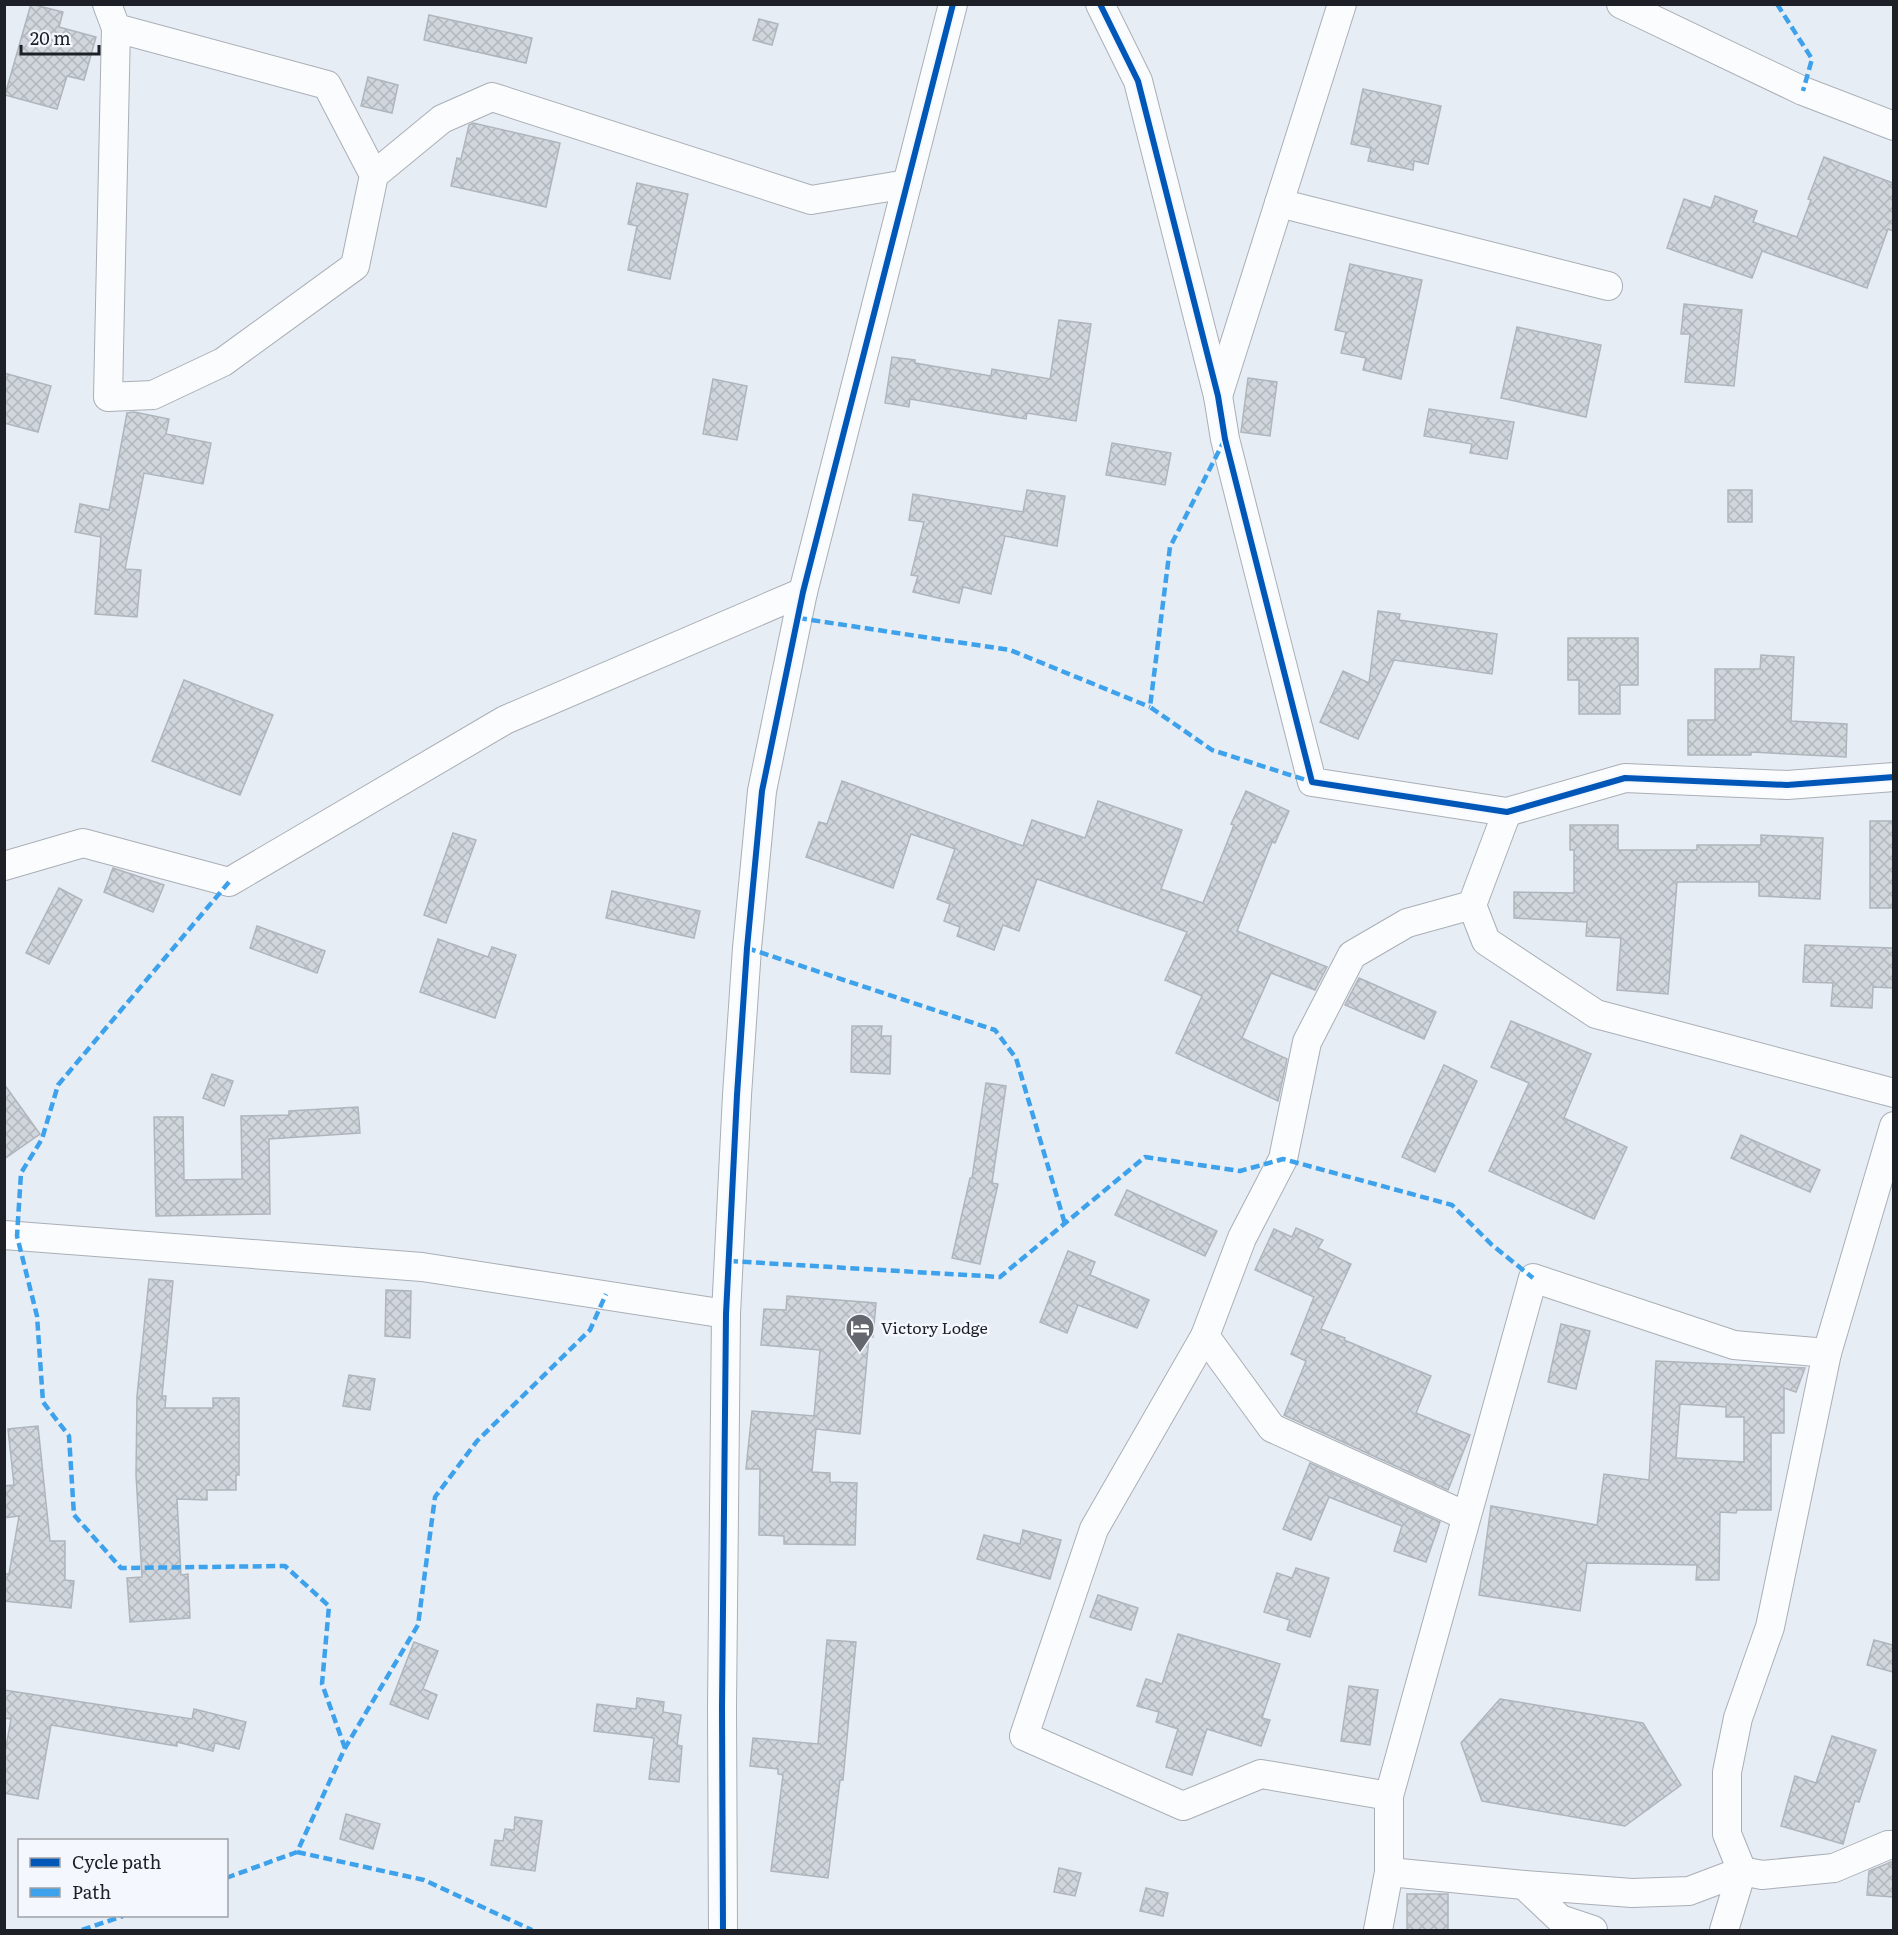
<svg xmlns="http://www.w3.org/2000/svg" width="1898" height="1935" font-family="Literata,serif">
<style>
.building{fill:url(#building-cross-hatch);stroke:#afb6bb;stroke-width:1.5;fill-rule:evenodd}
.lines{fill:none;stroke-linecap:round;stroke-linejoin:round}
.street-casing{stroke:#aaafb6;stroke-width:30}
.street{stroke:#fbfcfe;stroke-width:28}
.quiet{stroke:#3da2eb;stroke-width:4.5;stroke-dasharray:9 4.5;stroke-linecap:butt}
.cycleway-casing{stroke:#f4f8fe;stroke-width:10}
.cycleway{stroke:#0057b8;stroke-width:6}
.labels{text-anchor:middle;stroke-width:5;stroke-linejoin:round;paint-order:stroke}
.poi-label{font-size:16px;fill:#1d2026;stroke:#f4f8fe;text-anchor:start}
</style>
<defs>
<pattern id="building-cross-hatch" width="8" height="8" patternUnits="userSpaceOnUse" patternTransform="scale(1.5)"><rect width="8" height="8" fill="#d0d6dc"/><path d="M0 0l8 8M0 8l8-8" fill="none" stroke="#b2b7bd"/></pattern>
</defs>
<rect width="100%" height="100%" fill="#e7edf5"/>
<g class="building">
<polygon points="31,4 63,12 59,27 96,37 84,80 67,76 57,109 5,95"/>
<polygon points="429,15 532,38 526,63 424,40"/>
<polygon points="759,19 778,24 772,45 753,40"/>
<polygon points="368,77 398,85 392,113 361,106"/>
<polygon points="1363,89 1441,106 1428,164 1414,161 1413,170 1368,161 1371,148 1351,144"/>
<polygon points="473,123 560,143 546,207 451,186 457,158 461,159 469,125"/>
<polygon points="1824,157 1893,183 1893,231 1888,229 1867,288 1762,251 1752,278 1667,248 1684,199 1711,208 1715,196 1757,211 1753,222 1797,237 1811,200 1808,199"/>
<polygon points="637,183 688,194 670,279 628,270 637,226 628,224"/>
<polygon points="1350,264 1422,280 1401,379 1363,370 1366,358 1341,353 1346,332 1335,330"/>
<polygon points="1684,304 1742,310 1734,386 1685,382 1690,334 1681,334"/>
<polygon points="1059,320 1091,324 1076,421 1027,413 1026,419 910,399 909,407 885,403 892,357 915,360 915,363 991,376 992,369 1050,379"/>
<polygon points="1517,327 1601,345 1586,417 1501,398"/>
<polygon points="4,373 51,386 38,432 4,423"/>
<polygon points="1248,378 1277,382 1270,436 1241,432"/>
<polygon points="713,379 747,386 737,440 703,434"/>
<polygon points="1429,409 1514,422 1507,459 1470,453 1472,444 1424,436"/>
<polygon points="134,412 169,419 166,434 211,443 203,484 144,473 125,569 141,570 137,617 95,614 101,537 75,532 80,504 109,510 127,413"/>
<polygon points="1112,443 1171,453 1165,485 1106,475"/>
<polygon points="1027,490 1065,496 1057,546 1005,536 991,594 963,587 959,603 913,592 918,576 911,575 924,522 909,520 913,494 1023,512"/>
<rect x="1728" y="490" width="24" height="32"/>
<polygon points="1378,611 1400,614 1399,620 1497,634 1492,674 1394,660 1358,739 1320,722 1343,671 1369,683"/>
<polygon points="1568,638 1638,638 1638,685 1620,685 1620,714 1579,714 1579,680 1568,680"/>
<polygon points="1761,655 1794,657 1791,721 1847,724 1846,757 1751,752 1751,755 1688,755 1688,720 1715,720 1715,669 1760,669"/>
<polygon points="184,680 273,715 240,795 152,761"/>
<polygon points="842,781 1023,846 1032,820 1085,838 1098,801 1182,830 1161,889 1203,903 1234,825 1231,824 1246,791 1289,811 1275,843 1272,842 1237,931 1327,967 1315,990 1271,973 1242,1038 1287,1059 1278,1101 1176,1053 1202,996 1165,980 1187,932 1037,879 1019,931 1003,925 994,950 957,936 960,927 944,921 950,904 937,899 955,849 911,834 893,888 806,857 819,822 827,824"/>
<rect x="1870" y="821" width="23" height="87"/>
<polygon points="1570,825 1618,825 1618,850 1697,850 1697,845 1761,845 1761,835 1823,838 1820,899 1759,896 1759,882 1677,882 1668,994 1617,990 1621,938 1586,936 1587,922 1514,918 1514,892 1574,893 1574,850 1570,850"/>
<polygon points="453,833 476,840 446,923 424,915"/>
<polygon points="113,868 164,885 153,912 104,892"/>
<polygon points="59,888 82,900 49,964 26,953"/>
<polygon points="612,891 700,911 694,938 606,918"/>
<polygon points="257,926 325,951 317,973 250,948"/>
<polygon points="438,939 488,957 492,947 516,955 495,1018 420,992"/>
<polygon points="1805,945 1893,948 1893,988 1873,987 1872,1008 1831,1006 1833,983 1803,982"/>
<polygon points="1359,978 1436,1012 1424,1039 1345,1005"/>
<polygon points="1511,1021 1591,1054 1564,1118 1627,1147 1594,1219 1489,1171 1529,1083 1491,1067"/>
<polygon points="852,1026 882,1026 881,1036 891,1036 890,1074 851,1072"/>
<polygon points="1444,1065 1477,1081 1435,1172 1402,1157"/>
<polygon points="212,1074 233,1081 224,1106 203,1098"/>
<polygon points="986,1083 1006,1086 992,1183 998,1184 980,1264 952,1258 970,1178 972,1178"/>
<polygon points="4,1084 40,1134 4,1159"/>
<polygon points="358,1107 360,1133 269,1139 270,1214 156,1216 154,1117 183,1117 184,1180 242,1179 241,1116 289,1115 289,1111"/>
<polygon points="1741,1135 1820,1170 1810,1192 1731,1158"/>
<polygon points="1127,1190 1217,1231 1205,1256 1115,1215"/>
<polygon points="1296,1228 1323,1240 1318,1248 1351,1264 1321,1329 1345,1338 1344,1340 1431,1376 1416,1413 1470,1435 1448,1490 1284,1415 1306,1361 1291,1354 1314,1297 1255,1270 1274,1229 1292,1237"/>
<polygon points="1068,1251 1095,1262 1090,1275 1149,1300 1137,1328 1078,1305 1067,1333 1040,1322"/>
<polygon points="149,1279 173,1281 162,1396 166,1396 165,1408 213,1408 213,1398 239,1398 239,1475 236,1475 236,1490 207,1490 207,1500 177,1499 181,1575 188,1574 190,1618 130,1622 127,1578 142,1577 136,1475 137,1396"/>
<polygon points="386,1290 411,1291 410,1338 385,1336"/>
<polygon points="787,1296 876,1303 873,1337 869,1337 860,1434 816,1429 812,1472 830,1473 830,1482 857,1483 855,1545 784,1544 784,1536 759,1535 760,1469 746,1469 752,1411 814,1416 820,1350 761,1345 764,1309 786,1310"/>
<polygon points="1561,1324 1590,1331 1576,1389 1548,1382"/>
<path d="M1656 1361 1805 1368 1796 1392 1784 1388V1433H1771V1510H1737L1736 1513 1720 1512 1719 1580H1696L1697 1565 1587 1563 1580 1611 1479 1595 1491 1506 1597 1525 1604 1474 1649 1480ZM1680 1404 1726 1407V1417H1744V1462L1676 1458Z"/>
<polygon points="349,1375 375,1379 370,1410 343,1406"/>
<polygon points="38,1426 50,1541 65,1541 65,1580 74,1581 71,1608 4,1601 4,1574 9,1574 19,1516 4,1518 4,1486 14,1485 8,1429"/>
<polygon points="1310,1463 1440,1522 1426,1562 1394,1551 1402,1526 1329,1497 1311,1540 1283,1529"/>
<polygon points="1023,1530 1061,1540 1050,1579 977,1559 984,1535 1020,1544"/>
<polygon points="1296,1568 1329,1578 1310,1637 1287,1630 1290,1620 1264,1612 1277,1573 1292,1578"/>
<polygon points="1098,1595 1138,1608 1131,1630 1090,1617"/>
<polygon points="1178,1634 1280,1664 1262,1718 1270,1720 1261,1746 1207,1729 1192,1775 1166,1767 1178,1729 1156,1722 1159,1712 1137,1706 1146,1679 1162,1684"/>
<polygon points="827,1640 856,1642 843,1780 840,1780 828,1878 771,1871 783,1775 778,1774 778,1769 750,1766 753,1738 818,1744"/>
<polygon points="1874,1640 1893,1645 1893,1672 1867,1665"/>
<polygon points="414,1642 438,1651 423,1689 437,1695 428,1719 390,1704"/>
<polygon points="1349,1686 1378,1690 1370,1745 1341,1741"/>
<polygon points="4,1690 192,1719 194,1709 246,1722 239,1749 215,1743 213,1751 177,1742 177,1746 51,1725 38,1799 4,1793 4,1758 11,1719 4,1718"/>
<polygon points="637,1698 664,1702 663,1712 681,1715 677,1745 682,1746 679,1782 649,1779 654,1738 594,1731 597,1704 636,1709"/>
<polygon points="1500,1699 1643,1723 1681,1785 1625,1826 1482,1801 1461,1743"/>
<polygon points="1832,1736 1876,1750 1859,1802 1855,1801 1843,1844 1781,1826 1795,1776 1816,1783"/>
<polygon points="346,1814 380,1824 373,1849 340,1839"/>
<polygon points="515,1817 542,1821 535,1871 491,1865 495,1840 503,1841 505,1829 514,1830"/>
<polygon points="1891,1862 1893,1862 1893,1897 1867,1895 1869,1871"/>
<polygon points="1059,1868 1081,1873 1075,1896 1054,1892"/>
<polygon points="1146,1888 1168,1893 1163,1916 1140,1911"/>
<rect x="1407" y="1894" width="41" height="36"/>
</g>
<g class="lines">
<g class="street-casing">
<g id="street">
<polyline points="107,4 116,28 327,85 374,175 355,266 223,362 153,395 108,397 116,28"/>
<polyline points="1100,4 1138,81 1218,396 1225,439 1312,782 1507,812 1625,778 1787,785 1894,777"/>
<polyline points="1621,4 1803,91 1894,126"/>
<polyline points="374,175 442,119 492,97 811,200 907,184"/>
<polyline points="1279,203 1608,286"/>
<polyline points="1218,396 1342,4"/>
<polyline points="4,866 83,843 229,882 505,720 803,592"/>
<polyline points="1472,905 1486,941 1596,1014 1894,1093"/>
<polyline points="4,1235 422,1267 726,1314"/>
<polyline points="1205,1336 1094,1529 1024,1736 1183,1806 1261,1774 1389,1796"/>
<polyline points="1466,1516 1272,1428 1205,1336 1242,1238 1283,1159 1307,1042 1352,955 1407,923 1472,905 1507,812"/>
<polyline points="1389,1872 1524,1885 1632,1893 1689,1891 1742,1871 1762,1875 1834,1868 1888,1845 1894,1845"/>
<polyline points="1524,1885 1560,1919 1593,1930"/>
<polyline points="723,1930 722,1707 726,1314 737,1095 747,948 762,791 803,592 953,4"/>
<polyline points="1378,1930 1389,1872 1389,1796 1533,1278 1734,1345 1827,1353"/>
<polyline points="1724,1930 1742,1871 1727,1834 1727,1772 1738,1718 1770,1627 1827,1353 1894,1126"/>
</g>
</g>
<use href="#street" class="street"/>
<g class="quiet">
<polyline points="1777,4 1812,59 1803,91"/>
<polyline points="1225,439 1170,547 1150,707 1212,750 1312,782"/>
<polyline points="798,618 1010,650 1150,707"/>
<polyline points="229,882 58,1085 42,1139 21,1173 17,1236 37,1316 43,1402 69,1436 74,1515 121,1568 285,1566 329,1606 322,1684 345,1748"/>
<polyline points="747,948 995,1030 1016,1058 1065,1224"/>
<polyline points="729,1261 1000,1277 1145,1157 1240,1171 1283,1159 1452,1205 1492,1245 1533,1278"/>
<polyline points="297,1852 424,1880 532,1930"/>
<polyline points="226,1878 297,1852 345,1748 418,1625 435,1497 477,1441 590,1330 606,1294"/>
<polyline points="82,1930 123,1916"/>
</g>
<g class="cycleway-casing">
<g id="cycleway">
<polyline points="1100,4 1138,81 1218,396 1225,439 1312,782 1507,812 1625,778 1787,785 1894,777"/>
<polyline points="723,1930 722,1707 726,1314 737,1095 747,948 762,791 803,592 953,4"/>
</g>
</g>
<use href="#cycleway" class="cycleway"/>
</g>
<defs>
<g id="hotel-pin" transform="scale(1.5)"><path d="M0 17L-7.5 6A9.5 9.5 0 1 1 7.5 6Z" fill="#64686e" stroke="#f4f8fe"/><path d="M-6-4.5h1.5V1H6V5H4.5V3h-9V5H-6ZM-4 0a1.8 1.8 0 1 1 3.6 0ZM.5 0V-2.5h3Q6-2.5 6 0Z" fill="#fff"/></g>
</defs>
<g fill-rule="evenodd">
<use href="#hotel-pin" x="860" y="1328"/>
</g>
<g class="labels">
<g class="poi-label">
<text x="881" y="1334">Victory Lodge</text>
</g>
</g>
<rect width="1898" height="1935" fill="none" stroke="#1d2026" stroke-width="12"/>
<rect x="18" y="1839" width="210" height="78" fill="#f4f8fe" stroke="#9ea2a8" stroke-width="1.5"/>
<rect x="30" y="1858" width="30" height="9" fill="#0057b8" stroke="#9ea2a8" stroke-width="1.5"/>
<text x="72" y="1869" font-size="18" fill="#1d2026">Cycle path</text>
<rect x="30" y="1888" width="30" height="9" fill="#3da2eb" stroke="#9ea2a8" stroke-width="1.5"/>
<text x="72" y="1899" font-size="18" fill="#1d2026">Path</text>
<path d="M21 45v9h78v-9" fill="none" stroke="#1d2026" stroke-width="3"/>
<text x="30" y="45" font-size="18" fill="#1d2026" stroke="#f4f8fe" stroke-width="4.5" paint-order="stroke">20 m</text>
</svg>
